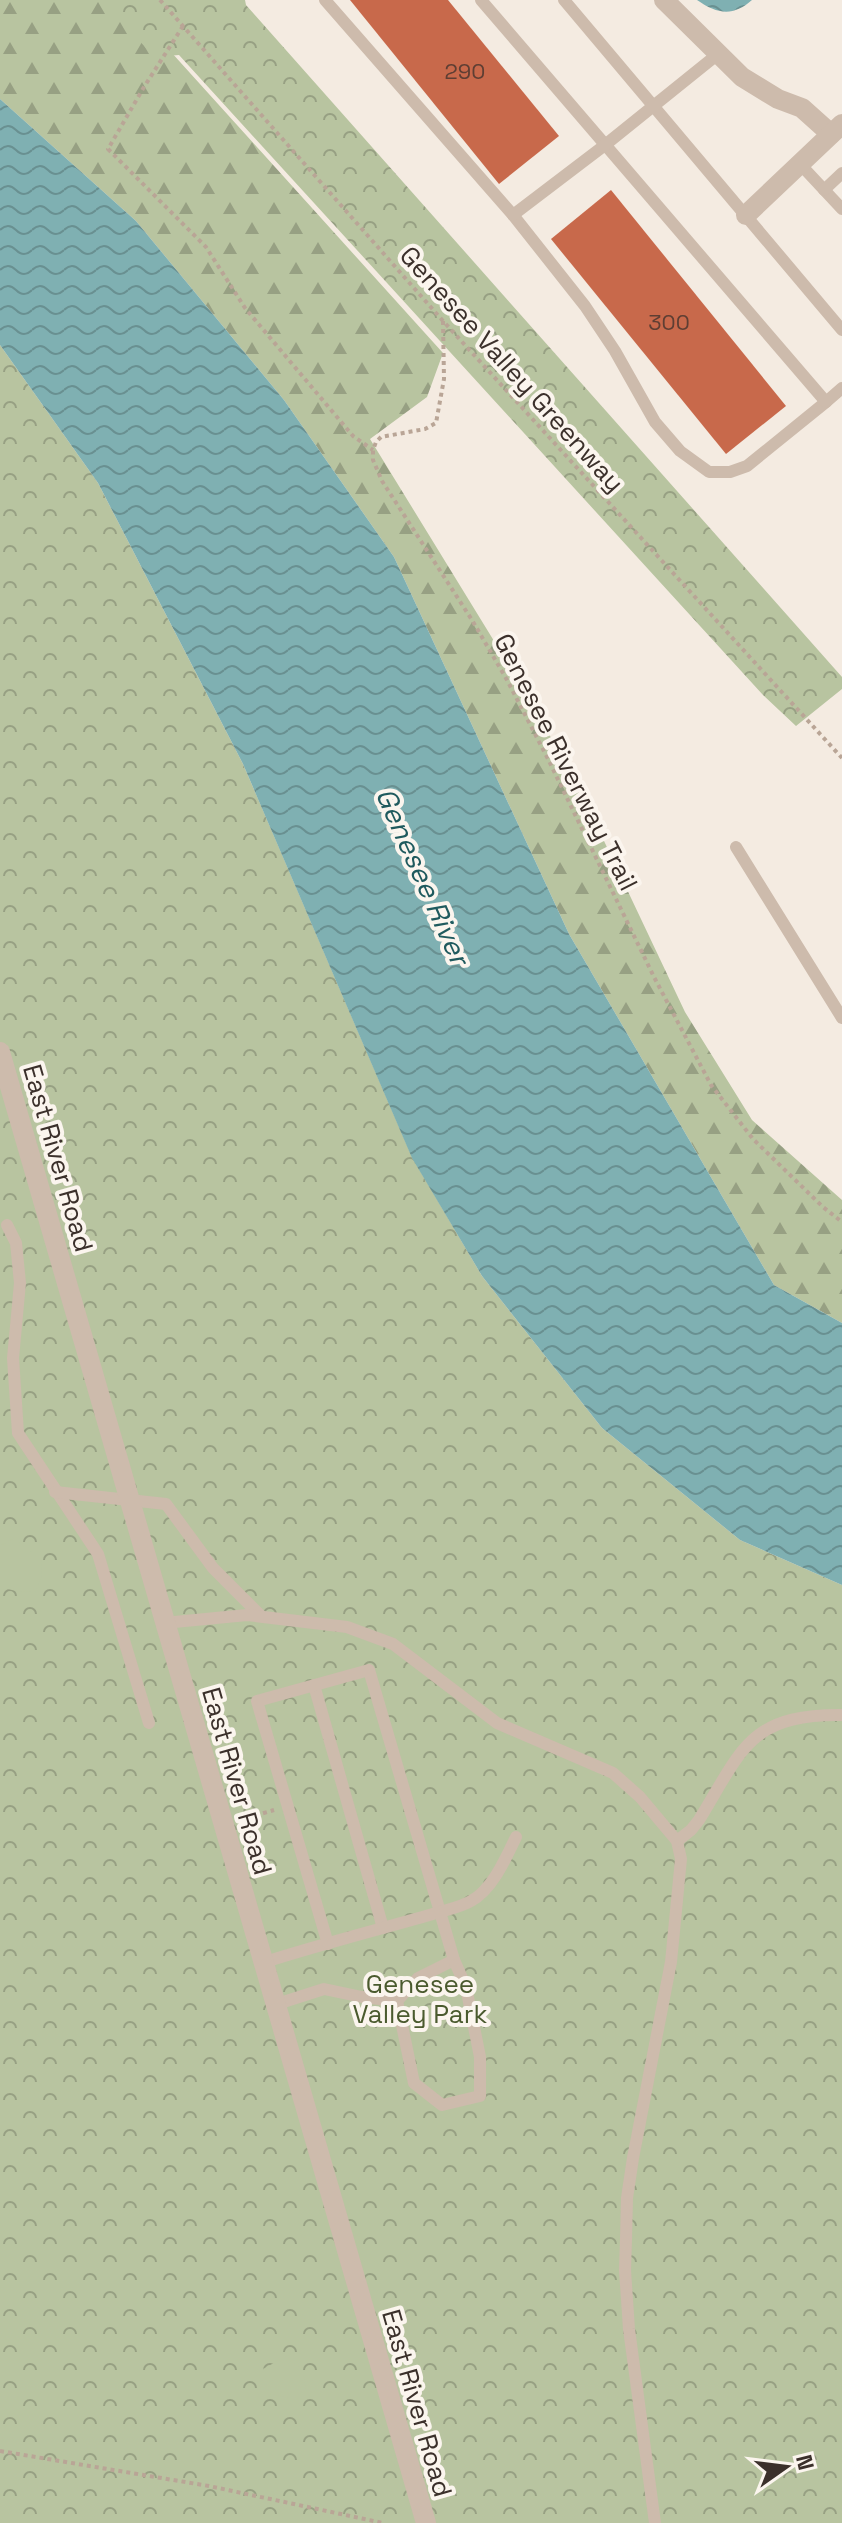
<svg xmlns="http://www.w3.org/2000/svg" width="842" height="2523" font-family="'Space Grotesk',sans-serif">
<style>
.forest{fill:url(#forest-firs)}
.park{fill:url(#park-crowns)}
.pitch{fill:#b8c4a0}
.water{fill:url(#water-waves)}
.building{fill:#c8694b}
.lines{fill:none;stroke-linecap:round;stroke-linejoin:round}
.path{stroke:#b9a596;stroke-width:4;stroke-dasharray:4 4;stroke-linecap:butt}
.service{stroke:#cdbbac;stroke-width:12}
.minor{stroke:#cdbbac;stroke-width:20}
.tertiary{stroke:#cdbbac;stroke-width:20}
.labels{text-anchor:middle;stroke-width:8;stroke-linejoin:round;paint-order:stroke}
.number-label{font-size:22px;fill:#5e3e33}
.street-label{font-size:26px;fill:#3b302b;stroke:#fbf5ee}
.park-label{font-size:26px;fill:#4a5a2e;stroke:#fbf5ee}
.water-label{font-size:28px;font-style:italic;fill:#1f5a5e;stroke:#fbf5ee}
</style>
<defs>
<pattern id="forest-firs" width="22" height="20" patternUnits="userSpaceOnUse" patternTransform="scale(2)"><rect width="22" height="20" fill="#b8c4a0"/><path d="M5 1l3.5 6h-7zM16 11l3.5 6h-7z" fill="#97a083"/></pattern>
<pattern id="park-crowns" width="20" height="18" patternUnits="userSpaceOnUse" patternTransform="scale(2)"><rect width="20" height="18" fill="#b8c4a0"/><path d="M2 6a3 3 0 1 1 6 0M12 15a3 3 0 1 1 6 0" fill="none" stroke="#97a083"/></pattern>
<pattern id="water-waves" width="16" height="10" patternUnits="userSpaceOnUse" patternTransform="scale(2)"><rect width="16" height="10" fill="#7fb0b2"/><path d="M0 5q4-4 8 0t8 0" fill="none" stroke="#699091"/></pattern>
</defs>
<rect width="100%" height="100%" fill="#f4ebe1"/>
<polygon class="forest" points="0,0 124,0 443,353 427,397 370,439 534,706 587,805 685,1012 752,1120 842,1200 842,1323 774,1285 569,934 394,557 284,400 136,221 0,99"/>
<g class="park">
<polygon points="109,0 245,0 246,5 842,677 842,689 796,726 763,695 179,55 154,57 110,8"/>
<polygon points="0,345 98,483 243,764 412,1157 482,1276 602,1428 740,1540 842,1585 842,2523 0,2523"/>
</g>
<g class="pitch">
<polygon points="14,1538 41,1560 42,1576 35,1592 16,1591 0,1587 0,1546"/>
<polygon points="290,2354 303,2373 306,2391 292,2398 269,2394 263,2369"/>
</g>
<g class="water">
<path d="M697 0H752C733 17 717 14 697 0Z"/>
<polygon points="0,99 136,221 284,400 394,557 569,934 774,1285 842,1323 842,1585 740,1540 602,1428 482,1276 412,1158 243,764 98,483 0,345"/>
</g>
<g class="building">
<polygon points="350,0 448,0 559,136 499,184"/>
<polygon points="611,190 786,406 726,454 551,239"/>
</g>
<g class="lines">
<g class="path">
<polyline points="160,0 443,321 842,758"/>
<polyline points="183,26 144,87 108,149 206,247 245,308 353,436 373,450"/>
<polyline points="443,321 444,379 436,423 425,429 381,437 376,442 373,450 373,460 382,481 472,620 507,680 548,759 654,977 711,1085 753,1139 823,1207 842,1222"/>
<polyline points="240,1820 274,1810"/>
<polyline points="0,2451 209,2486 383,2523"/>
</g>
<g class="service">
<polyline points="325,0 513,215 585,306 615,351 655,422 680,451 709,472 730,472 747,466 826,402"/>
<polyline points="481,0 826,402 842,388"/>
<polyline points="564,0 842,330"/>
<polyline points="800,164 842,209"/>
<polyline points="824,190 842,173"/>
<polyline points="513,215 605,145 718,54"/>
<polyline points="736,847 842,1018"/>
<polyline points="7,1225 16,1243 20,1283 13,1358 18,1433 98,1554 149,1723"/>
<polyline points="55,1492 166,1504 213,1568 261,1616"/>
<polyline points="164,1623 247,1615 347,1627 393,1644 497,1723 613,1773 640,1797 677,1841 681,1859 671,1962 633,2158 627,2198 626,2239 625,2270 629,2329 655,2523"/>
<polyline points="314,1685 383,1928"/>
<path d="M677 1841 691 1830 699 1820C742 1750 749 1714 842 1715"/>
<path d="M262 1963C321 1944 381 1929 440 1912L369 1670 257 1701 328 1944"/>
<polyline points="397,2001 418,1978 454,1960"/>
<path d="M274 2005 324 1989 362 1997 397 2001 414 2083 442 2105 480 2096V2057L466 1987 454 1960 440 1912C450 1909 463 1906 471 1901 492 1890 506 1858 516 1837"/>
</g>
<g class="minor">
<polyline points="664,0 742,77 778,99 802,108 831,134"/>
<polyline points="746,215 842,124"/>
</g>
<polyline class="tertiary" points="0,1052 426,2523"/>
</g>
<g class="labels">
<g class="number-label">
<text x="465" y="79">290</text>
<text x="669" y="330">300</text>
</g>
<g class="street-label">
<text transform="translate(512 369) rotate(48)" y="9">Genesee Valley Greenway</text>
<text transform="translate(566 762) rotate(63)" y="9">Genesee Riverway Trail</text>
<text transform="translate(58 1158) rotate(74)" y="9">East River Road</text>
<text transform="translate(237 1781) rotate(74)" y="9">East River Road</text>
<text transform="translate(417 2403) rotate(74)" y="9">East River Road</text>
</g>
<g class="park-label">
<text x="420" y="1993">Genesee<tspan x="420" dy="30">Valley Park</tspan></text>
</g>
<g class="water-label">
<text transform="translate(423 876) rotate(66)" y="10">Genesee River</text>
</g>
</g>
<g transform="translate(786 2467) rotate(76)" stroke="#fbf5ee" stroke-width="6" paint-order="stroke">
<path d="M0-6L14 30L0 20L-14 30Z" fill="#3b302b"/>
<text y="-12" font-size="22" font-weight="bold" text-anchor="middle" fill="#3b302b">N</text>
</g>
</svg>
